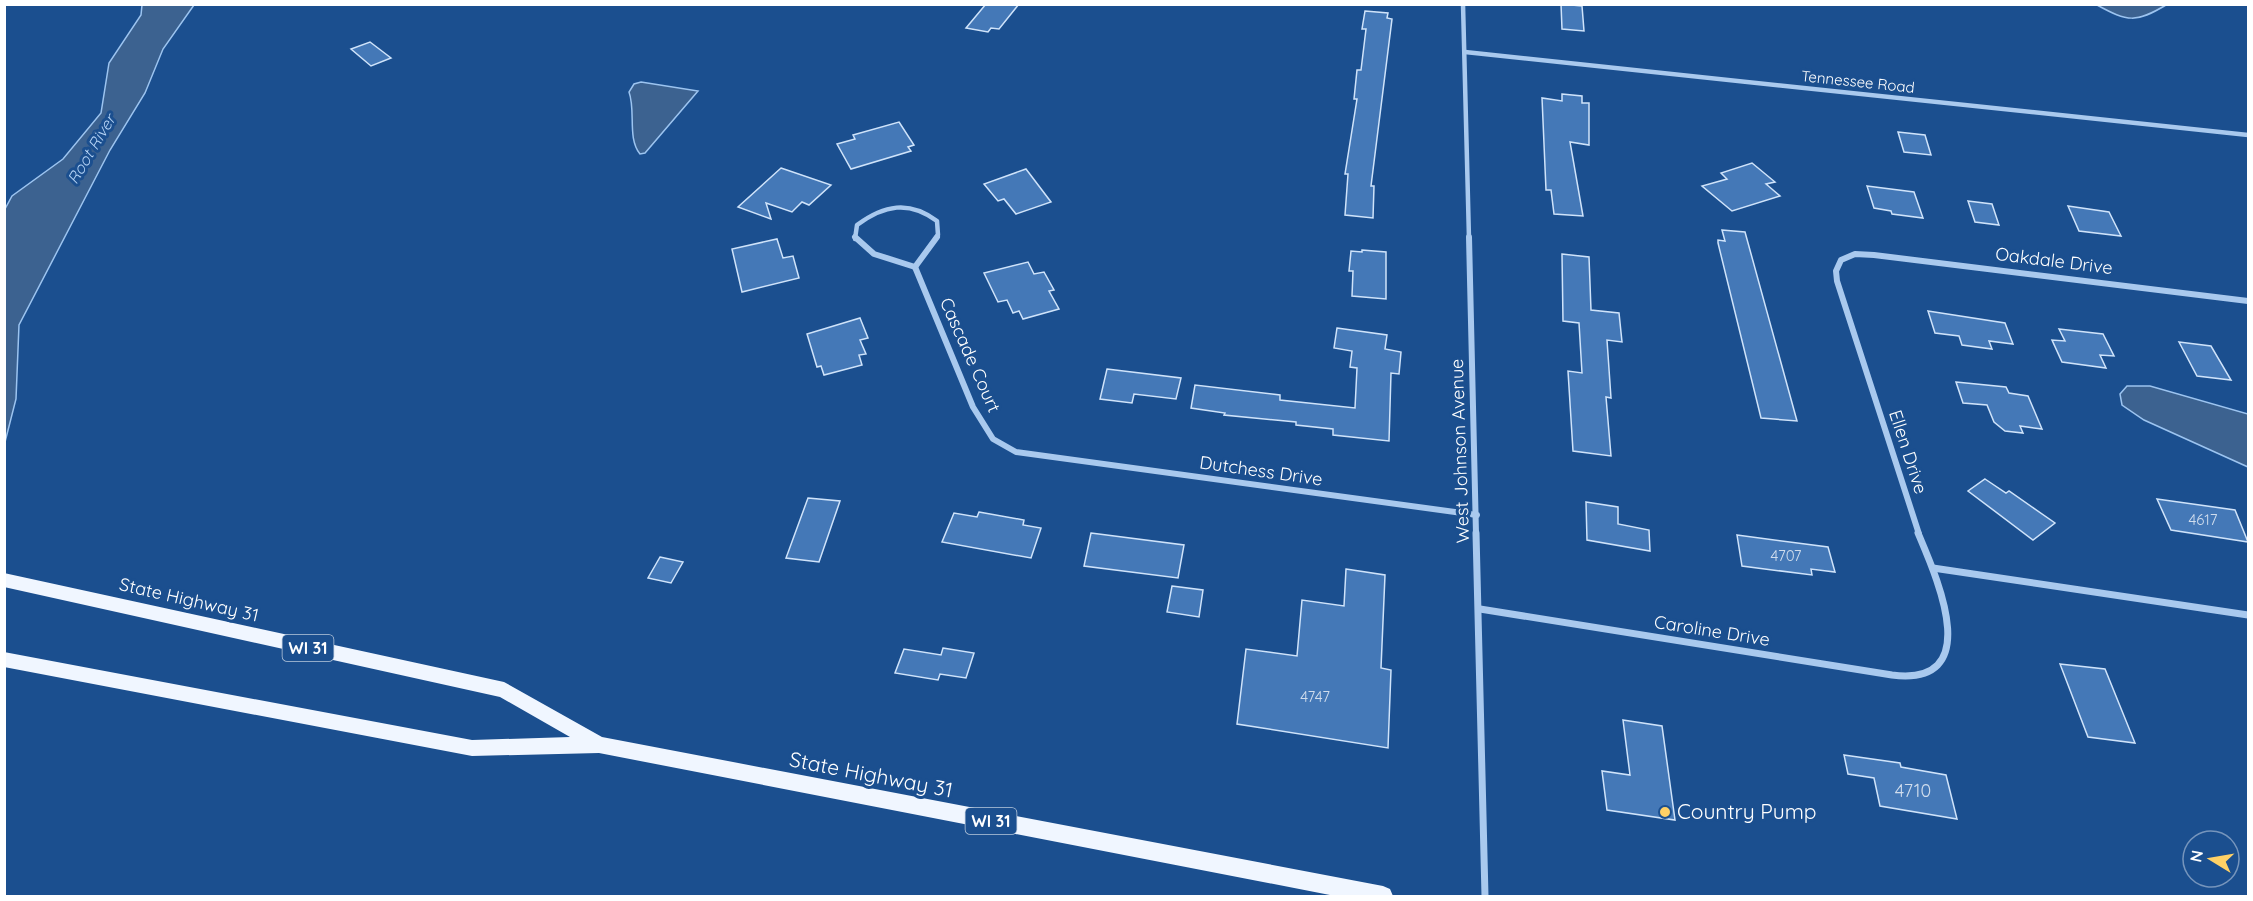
<svg xmlns="http://www.w3.org/2000/svg" width="2253" height="901" font-family="Quicksand,sans-serif">
<style>
.water{fill:#3c6290;stroke:#9cc4f0;stroke-width:1.5}
.building{fill:#4478b7;stroke:#cfe3fa;stroke-width:1.5}
.lines{fill:none;stroke-linecap:round;stroke-linejoin:round}
.street-far2{stroke:#a9c9ee;stroke-width:4.5}
.street-far1{stroke:#a9c9ee;stroke-width:6}
.street{stroke:#a9c9ee;stroke-width:7}
.primary{fill:#f0f6ff;fill-rule:evenodd}
.poi-dot{fill:#ffd166;stroke:#1b4f8f;stroke-width:2}
.labels{text-anchor:middle;stroke-width:6;stroke-linejoin:round;paint-order:stroke}
.far-street-label{font-size:15px;fill:#fff;stroke:#1b4f8f}
.number-label{font-size:15px;fill:#d0dded}
.far-water-label{font-size:16px;font-style:italic;fill:#b5d3f5;stroke:#1b4f8f}
.shield{fill:#1b4f8f;stroke:#bbcadd;stroke-width:1.5}
.shield-label{font-size:16px;font-weight:bold;fill:#fff}
.street-label{font-size:18px;fill:#fff;stroke:#1b4f8f}
.near-number-label{font-size:18px;fill:#d0dded}
.near-street-label{font-size:21px;fill:#fff;stroke:#1b4f8f}
.near-poi-label{font-size:21px;fill:#fff;stroke:#1b4f8f;text-anchor:start}
</style>
<rect width="100%" height="100%" fill="#1b4f8f"/>
<g class="water">
<polygon points="142,5 194,5 163,49 145,93 110,150 19,325 16,399 5,442 5,209 12,196 63,159 101,113 109,63 141,15"/>
<path d="M2097 5H2166C2136 23 2128 22 2097 5Z"/>
<path d="M641 82 698 91 645 153 640 154C627 138 636 111 629 92L634 84Z"/>
<polygon points="2127,386 2150,386 2248,414 2248,467 2144,420 2122,405 2120,394"/>
</g>
<g class="building">
<polygon points="986,4 1019,4 999,29 991,28 988,32 966,28"/>
<polygon points="1561,4 1582,6 1584,31 1562,29"/>
<polygon points="1365,11 1388,13 1387,18 1392,19 1371,186 1374,186 1373,218 1345,215 1348,174 1345,174 1357,99 1354,99 1357,70 1361,70 1366,29 1362,29"/>
<polygon points="370,42 391,58 371,66 351,49"/>
<polygon points="1562,94 1582,96 1582,103 1589,103 1589,145 1570,142 1583,216 1554,214 1551,190 1546,190 1542,98 1562,101"/>
<polygon points="899,122 914,145 908,147 911,151 851,169 837,144 855,139 853,135"/>
<polygon points="1898,132 1925,135 1931,155 1904,152"/>
<polygon points="1752,163 1775,182 1766,184 1780,196 1732,211 1702,186 1727,179 1721,173"/>
<polygon points="781,168 831,185 809,205 802,202 792,212 766,203 771,219 738,207"/>
<polygon points="1026,169 1051,202 1016,214 1004,199 998,201 984,184"/>
<polygon points="1867,186 1914,192 1923,218 1892,214 1891,211 1874,208"/>
<polygon points="1968,201 1992,204 1999,225 1975,222"/>
<polygon points="2068,206 2109,212 2121,236 2079,231"/>
<polygon points="1722,230 1745,232 1797,421 1761,418 1718,243 1718,240 1725,241"/>
<polygon points="777,239 783,258 793,256 799,278 742,292 732,249"/>
<polygon points="1362,250 1386,252 1386,299 1352,296 1353,271 1349,271 1351,251 1362,252"/>
<polygon points="1562,254 1589,257 1591,310 1619,313 1622,342 1607,340 1611,398 1606,397 1611,456 1573,451 1568,371 1582,373 1579,323 1563,321"/>
<polygon points="1028,262 1034,274 1044,272 1054,290 1049,291 1059,309 1023,319 1019,311 1013,313 1007,300 998,302 984,273"/>
<polygon points="1928,311 2005,323 2013,344 1989,341 1992,349 1962,345 1959,336 1935,333"/>
<polygon points="860,318 868,338 860,340 866,354 859,355 862,365 824,375 821,366 817,367 807,334"/>
<polygon points="1337,328 1387,335 1385,349 1401,352 1399,374 1391,373 1389,441 1333,435 1333,429 1296,425 1296,422 1224,415 1225,413 1191,408 1195,385 1280,395 1280,400 1355,408 1357,368 1350,367 1352,351 1334,348"/>
<polygon points="2059,329 2103,334 2114,356 2100,355 2106,368 2062,362 2052,340 2065,341"/>
<polygon points="2179,342 2211,346 2231,380 2197,376"/>
<polygon points="1107,369 1181,378 1176,399 1134,394 1132,403 1100,399"/>
<polygon points="1956,382 2006,387 2009,393 2028,396 2042,429 2020,426 2023,433 2005,431 1994,422 1987,405 1963,403"/>
<polygon points="1985,479 2006,493 2009,491 2055,523 2033,540 1968,491"/>
<polygon points="808,498 840,501 819,562 786,558"/>
<polygon points="2157,499 2235,510 2248,542 2171,530"/>
<polygon points="1586,502 1618,507 1618,524 1649,530 1650,551 1587,540"/>
<polygon points="979,512 1024,520 1023,525 1041,528 1031,558 942,542 954,513 977,517"/>
<polygon points="1091,533 1184,545 1178,578 1084,566"/>
<polygon points="1737,535 1828,547 1835,572 1811,569 1812,575 1742,566"/>
<polygon points="660,557 683,562 671,583 648,578"/>
<polygon points="1346,569 1385,575 1381,668 1391,670 1388,748 1237,724 1246,649 1297,656 1302,600 1344,606"/>
<polygon points="1172,586 1203,590 1199,617 1167,612"/>
<polygon points="943,648 974,653 966,678 940,674 938,680 895,673 904,649 941,655"/>
<polygon points="2060,664 2105,669 2135,743 2088,737"/>
<polygon points="1623,720 1662,726 1675,820 1607,810 1602,771 1630,775"/>
<polygon points="1844,755 1900,763 1901,767 1946,775 1957,819 1880,806 1874,778 1848,774"/>
</g>
<g class="lines">
<g class="street-far2">
<polyline points="1463,4 1469,239"/>
<polyline points="1465,52 2248,135"/>
<path d="M855 239 857 225C884 205 909 200 937 221L938 235 935 239"/>
</g>
<g class="street-far1">
<polyline points="855,237 874,254 915,267"/>
<polyline points="1469,237 1476,534"/>
<polyline points="915,267 973,407 993,439 1016,452 1477,515"/>
<polyline points="915,267 937,237"/>
<polyline points="1919,534 1837,281 1836,271 1841,260 1855,254 1874,255 2248,301"/>
</g>
<g class="street">
<polyline points="1476,533 1485,896"/>
<polyline points="1933,568 2248,615"/>
<path d="M1480 609 1892 675C1986 687 1937 578 1918 533"/>
</g>
<polygon class="primary" points="4,573 504,682 602,737 1383,886 1390,889 1393,896 1335,896 599,753 472,756 4,667 4,652 472,740 570,737 500,697 4,587"/>
</g>
<circle class="poi-dot" cx="1665" cy="812" r="6"/>
<g class="labels">
<g class="far-street-label">
<text transform="translate(1858 82) rotate(6)" y="5">Tennessee Road</text>
</g>
<g class="number-label">
<text x="2203" y="525">4617</text>
<text x="1786" y="561">4707</text>
<text x="1315" y="702">4747</text>
</g>
<g class="far-water-label">
<text transform="translate(91 149) rotate(-59)" y="6">Root River</text>
</g>
<g class="shield">
<rect x="282.5" y="635" width="51" height="26" rx="4.5"/>
<rect x="965.5" y="808" width="51" height="26" rx="4.5"/>
</g>
<g class="shield-label">
<text x="308" y="654">WI 31</text>
<text x="991" y="827">WI 31</text>
</g>
<g class="street-label">
<text transform="translate(2054 261) rotate(7)" y="6">Oakdale Drive</text>
<text transform="translate(970 355) rotate(66)" y="6">Cascade Court</text>
<text transform="translate(1460 451) rotate(-92)" y="6">West Johnson Avenue</text>
<text transform="translate(1908 452) rotate(72)" y="6">Ellen Drive</text>
<text transform="translate(1261 471) rotate(8)" y="6">Dutchess Drive</text>
<text transform="translate(189 600) rotate(13)" y="6">State Highway 31</text>
<text transform="translate(1712 631) rotate(9)" y="6">Caroline Drive</text>
</g>
<g class="near-number-label">
<text x="1913" y="797">4710</text>
</g>
<g class="near-street-label">
<text transform="translate(871 775) rotate(11)" y="7">State Highway 31</text>
</g>
<g class="near-poi-label">
<text x="1677" y="819">Country Pump</text>
</g>
</g>
<rect width="2253" height="901" fill="none" stroke="#ffffff" stroke-width="12"/>
<g transform="translate(2211 859) rotate(281)"><circle r="28" fill="#1b4f8f" stroke="#7695bc" stroke-width="1.5"/>
<path d="M0-4.5L10 22L0 15L-10 22Z" fill="#ffd166"/>
<text y="-9" font-size="16" font-weight="bold" text-anchor="middle" fill="#ffffff">N</text>
</g>
</svg>
